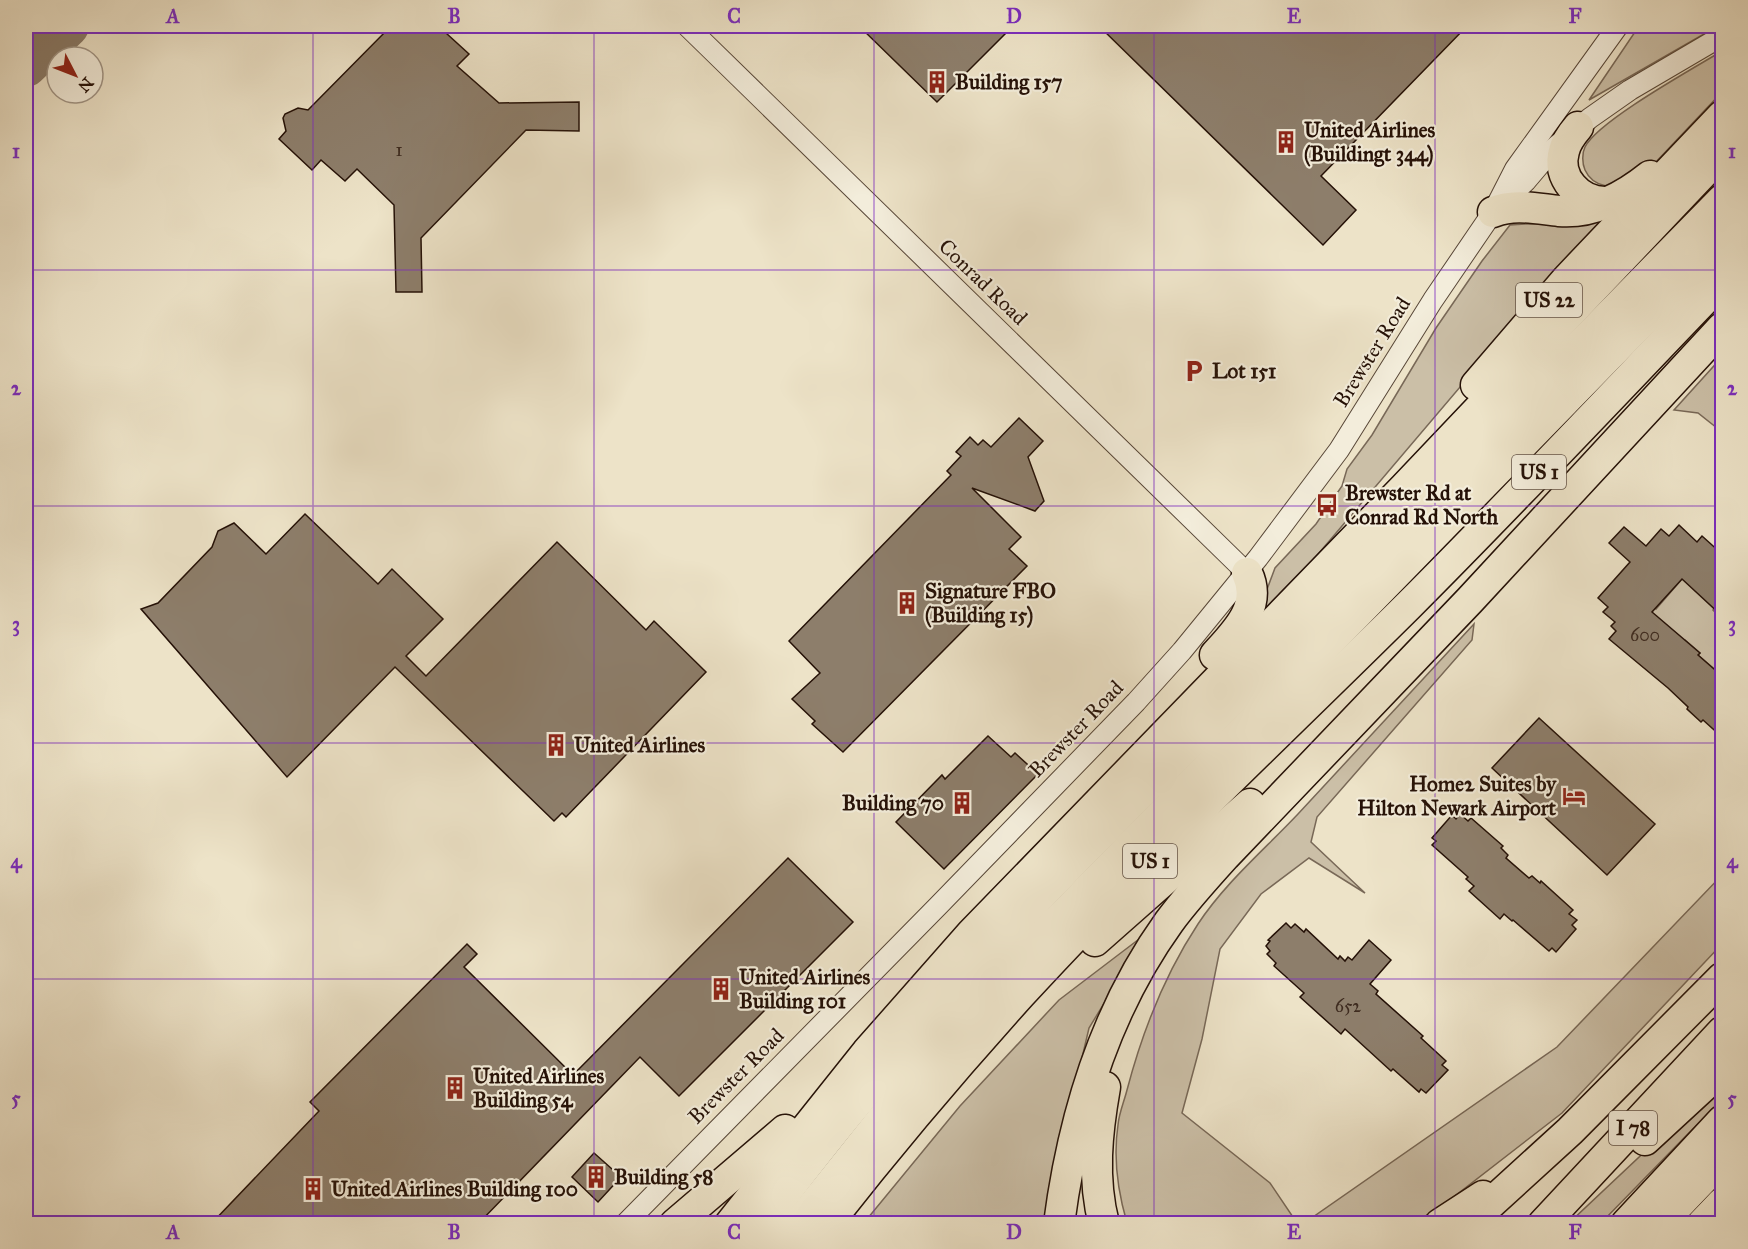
<svg xmlns="http://www.w3.org/2000/svg" width="1748" height="1249" font-family="'IM FELL Great Primer',serif">
<style>
.green{fill:#cbbfa7;stroke:#786857;stroke-width:1.5}
.lines{fill:none;stroke-linecap:round;stroke-linejoin:round}
.taxiway{stroke:#897a68;stroke-width:42}
.building{fill:#8d7e6b;stroke:#251107;stroke-width:1.5}
.minor-casing{stroke:#574637;stroke-width:22}
.highway-casing{stroke:#251107;stroke-width:33}
.minor{stroke:#f3eddb;stroke-width:20}
.highway{stroke:#ede3c8;stroke-width:30}
.grid{fill:none;stroke:#7b2cbf;stroke-width:1.5;stroke-opacity:0.55}
.labels{text-anchor:middle;stroke-width:4.5;stroke-linejoin:round;paint-order:stroke}
.number-label{font-size:18px;fill:#3f2c20}
.shield{fill:#f3eddb;stroke:#635347;stroke-width:1.5}
.shield-label{font-size:20px;font-weight:bold;fill:#251107}
.poi-label{font-size:21px;font-weight:bold;fill:#251107;stroke:#f3eddb;text-anchor:start}
.street-label{font-size:21px;fill:#251107;stroke:#f3eddb}
.neatline{fill:none;stroke:#7b2cbf;stroke-width:2}
.grid-label{font-size:20px;text-anchor:middle;font-weight:bold;fill:#7b2cbf}
</style>
<rect width="100%" height="100%" fill="#ede3c8"/>
<filter id="stains"><feTurbulence type="fractalNoise" baseFrequency=".00333" numOctaves="4"/><feColorMatrix values="0 0 0 0 .2 0 0 0 0 .09 0 0 0 0 .02 0 0 0 .5 -.17"/></filter>
<radialGradient id="worn" r=".72"><stop offset=".6" stop-color="#630" stop-opacity="0"/><stop offset="1" stop-color="#630" stop-opacity=".3"/></radialGradient>
<g class="green">
<polygon points="1639,26 1718,26 1589,100"/>
<path d="M1722 51V92L1654 164 1605 189 1606 186C1596 184 1589 179 1585 170 1582 163 1582 153 1585 147 1598 121 1694 68 1722 51Z"/>
<path d="M1605 221 1528 307 1263 619 1266 592 1275 568 1316 524 1342 486 1347 469 1372 435 1436 328 1482 261 1510 225C1542 222 1573 225 1605 221Z"/>
<polygon points="1722,357 1722,432 1698,413 1674,410"/>
<polygon points="1695,564 1714,608 1713,610 1722,619 1722,674 1719,673 1698,655 1700,653 1685,640 1641,630 1654,608 1656,609"/>
<path d="M1474 624 1472 640 1317 817 1311 842 1365 893 1309 858 1261 894 1220 949 1202 1039 1182 1113 1270 1183 1297 1223H1127C1118 1192 1113 1158 1118 1125 1119 1113 1124 1102 1127 1090 1142 1033 1165 974 1198 924 1225 883 1264 850 1298 814 1357 751 1415 687 1474 624Z"/>
<polygon points="1722,875 1722,944 1562,1113 1438,1209 1413,1223 1303,1224 1557,1047"/>
<polygon points="1147,933 1089,1028 1048,1202 1047,1223 863,1224 960,1106 1059,1000"/>
<polygon points="1722,1079 1722,1099 1601,1223 1568,1224"/>
</g>
<g class="lines">
<polyline class="taxiway" points="26,66 68,26"/>
</g>
<g class="building">
<polygon points="391,26 453,26 446,33 469,54 457,66 499,103 579,102 579,131 526,130 421,238 422,292 396,292 394,205 357,169 345,181 321,160 312,170 279,139 286,131 283,118 285,114 298,108 308,110"/>
<polygon points="859,26 1013,26 937,102"/>
<polygon points="1099,26 1467,26 1321,176 1356,210 1323,245"/>
<polygon points="1019,418 1043,441 1028,457 1044,501 1035,511 972,488 1021,537 1009,549 1027,566 843,752 812,724 815,721 792,699 820,673 789,641 951,475 947,471 961,456 956,452 970,437 978,445 983,440 991,447"/>
<polygon points="305,514 378,584 392,569 443,619 406,656 426,676 557,542 646,630 654,621 706,672 566,817 562,813 554,821 395,667 287,777 141,609 158,603 212,547 218,531 234,523 266,554"/>
<polygon points="1679,525 1697,542 1702,536 1722,554 1722,616 1682,579 1652,612 1700,653 1698,655 1722,676 1722,737 1703,720 1701,722 1687,709 1688,707 1668,688 1609,639 1616,631 1611,626 1615,622 1603,612 1608,607 1598,598 1630,562 1609,543 1624,527 1646,546 1661,529 1669,536"/>
<polygon points="1539,718 1655,824 1607,875 1492,768"/>
<polygon points="988,736 1011,757 1015,753 1038,774 944,869 896,822 942,775 945,779"/>
<polygon points="1460,814 1468,821 1471,818 1503,846 1501,848 1508,855 1506,858 1529,878 1532,876 1540,883 1541,881 1573,910 1569,914 1577,920 1572,925 1576,929 1556,952 1552,948 1549,951 1513,920 1512,921 1504,914 1500,919 1469,891 1474,886 1466,879 1468,877 1432,845 1436,841 1432,838 1452,815 1456,819"/>
<polygon points="788,858 853,922 679,1096 640,1057 478,1224 211,1224 319,1111 310,1102 467,944 477,954 464,967 573,1075"/>
<polygon points="1286,923 1291,928 1295,924 1304,932 1306,929 1338,959 1340,956 1345,961 1348,957 1352,960 1369,940 1391,960 1370,984 1378,991 1376,994 1423,1036 1421,1038 1446,1061 1442,1065 1448,1070 1426,1093 1421,1089 1419,1092 1393,1069 1391,1071 1345,1029 1341,1034 1300,997 1304,993 1274,966 1276,963 1267,954 1270,951 1266,946 1270,941 1268,940"/>
<polygon points="594,1153 621,1177 598,1202 572,1177"/>
</g>
<g class="lines">
<g class="minor-casing">
<g id="minor">
<polyline points="687,26 1247,573"/>
<polyline points="1504,202 1526,181 1554,148 1590,118 1630,90 1722,36"/>
<polyline points="625,1224 939,905 1136,702 1182,651 1258,558 1339,450 1433,300 1493,212 1515,169 1618,26"/>
</g>
</g>
<g class="highway-casing">
<g id="highway">
<path d="M1578 127C1572 134 1566 142 1564 151 1556 177 1579 202 1605 202"/>
<path d="M1493 212C1514 203 1538 209 1559 211 1592 214 1625 196 1650 176"/>
<polyline points="1476,385 1567,279 1722,116"/>
<path d="M1215 655C1236 632 1263 606 1247 573"/>
<polyline points="1095,941 1250,804"/>
<polyline points="1645,1140 1722,1069"/>
<polyline points="675,1224 785,1130"/>
<polyline points="730,1224 867,1052 972,933 1404,488 1722,153"/>
<path d="M762 1224C851 1105 948 993 1050 886L1722 200"/>
<polyline points="798,1224 909,1085 1019,960 1722,240"/>
<path d="M827 1224C889 1145 954 1068 1021 994 1145 859 1279 734 1409 605 1515 499 1618 389 1722 281"/>
<path d="M1059 1224C1073 1116 1105 1011 1169 922 1186 899 1205 878 1225 856L1470 600 1722 328"/>
<path d="M1104 1224C1092 1178 1097 1132 1105 1087"/>
<polyline points="1440,1224 1483,1196"/>
<polyline points="1468,1224 1570,1131 1722,978"/>
<polyline points="1543,1224 1722,1032"/>
<polyline points="1626,1224 1722,1121"/>
<polyline points="1660,1224 1722,1159"/>
<polyline points="1702,1224 1722,1203"/>
</g>
</g>
<use href="#minor" class="minor"/>
<use href="#highway" class="highway"/>
</g>
<path class="grid" d="M313 26V1224M594 26V1224M874 26V1224M1154 26V1224M1435 26V1224M26 270H1722M26 506H1722M26 743H1722M26 979H1722"/>
<defs>
<g id="building-bare" transform="scale(1.8)"><path d="M-4-6H4V6H1V3H-1V6H-4ZM-2.5-4.3h1.7v1.8h-1.7ZM.8-4.3h1.7v1.8H.8ZM-2.5-1h1.7V.8h-1.7ZM.8-1h1.7V.8H.8Z" fill="#8f2418" stroke="#f3eddb" stroke-width="2.5" paint-order="stroke"/></g>
<g id="parking-bare" transform="scale(1.8)"><path d="M-3.5-5.5H1a3.5 3.5 0 0 1 0 7H-1V5.5H-3.5ZM-1-3.4V-.6H.8a1.4 1.4 0 0 0 0-2.8Z" fill="#8f2418" stroke="#f3eddb" stroke-width="2.5" paint-order="stroke"/></g>
<g id="bus-bare" transform="scale(1.8)"><path d="M-5-6H5V4H4V6H2V4H-2V6H-4V4H-5ZM-3.5-4V0h7V-4ZM-3.5 1.2v1.5H-2V1.2ZM2 1.2v1.5H3.5V1.2Z" fill="#8f2418" stroke="#f3eddb" stroke-width="2.5" paint-order="stroke"/></g>
<g id="hotel-bare" transform="scale(1.8)"><path d="M-6-4.5h1.5V1H6V5H4.5V3h-9V5H-6ZM-4 0a1.8 1.8 0 1 1 3.6 0ZM.5 0V-2.5h3Q6-2.5 6 0Z" fill="#8f2418" stroke="#f3eddb" stroke-width="2.5" paint-order="stroke"/></g>
</defs>
<g fill-rule="evenodd">
<use href="#building-bare" x="937" y="82"/>
<use href="#building-bare" x="1286" y="142"/>
<use href="#parking-bare" x="1194" y="371"/>
<use href="#bus-bare" x="1327" y="505"/>
<use href="#building-bare" x="907" y="603"/>
<use href="#building-bare" x="556" y="745"/>
<use href="#hotel-bare" x="1574" y="796"/>
<use href="#building-bare" x="962" y="803"/>
<use href="#building-bare" x="721" y="989"/>
<use href="#building-bare" x="455" y="1088"/>
<use href="#building-bare" x="596" y="1177"/>
<use href="#building-bare" x="313" y="1189"/>
</g>
<g class="labels">
<g class="number-label">
<text x="399" y="156">1</text>
<text x="1645" y="641">600</text>
<text x="1348" y="1012">652</text>
</g>
<g class="shield">
<rect x="1516" y="283" width="66" height="34" rx="4.5"/>
<rect x="1512" y="455" width="54" height="34" rx="4.5"/>
<rect x="1123" y="844" width="54" height="34" rx="4.5"/>
<rect x="1609" y="1111" width="48" height="34" rx="4.5"/>
</g>
<g class="shield-label">
<text x="1549" y="307">US 22</text>
<text x="1539" y="479">US 1</text>
<text x="1150" y="868">US 1</text>
<text x="1633" y="1135">I 78</text>
</g>
<g class="poi-label">
<text x="955" y="89">Building 157</text>
<text x="1304" y="137">United Airlines<tspan x="1304" dy="24">(Buildingt 344)</tspan></text>
<text x="1212" y="378">Lot 151</text>
<text x="1345" y="500">Brewster Rd at<tspan x="1345" dy="24">Conrad Rd North</tspan></text>
<text x="925" y="598">Signature FBO<tspan x="925" dy="24">(Building 15)</tspan></text>
<text x="574" y="752">United Airlines</text>
<text x="1556" y="791" text-anchor="end">Home2 Suites by<tspan x="1556" dy="24">Hilton Newark Airport</tspan></text>
<text x="944" y="810" text-anchor="end">Building 70</text>
<text x="739" y="984">United Airlines<tspan x="739" dy="24">Building 101</tspan></text>
<text x="473" y="1083">United Airlines<tspan x="473" dy="24">Building 54</tspan></text>
<text x="614" y="1184">Building 58</text>
<text x="331" y="1196">United Airlines Building 100</text>
</g>
<g class="street-label">
<text transform="translate(983 282) rotate(44)" y="7">Conrad Road</text>
<text transform="translate(1372 352) rotate(-58)" y="7">Brewster Road</text>
<text transform="translate(1076 729) rotate(-46)" y="7">Brewster Road</text>
<text transform="translate(736 1076) rotate(-45)" y="7">Brewster Road</text>
</g>
</g>
<rect width="1748" height="1249" fill="none" stroke="#ede3c8" stroke-width="66"/>
<g transform="translate(75 75) rotate(132)"><circle r="28" fill="#f3eddb" stroke="#a19586" stroke-width="1.5"/>
<path d="M0-4.5L10 22L0 15L-10 22Z" fill="#8f2418"/>
<text y="-9" font-size="16" font-weight="bold" text-anchor="middle" fill="#251107">N</text>
</g>
<rect x="33" y="33" width="1682" height="1183" class="neatline"/>
<g class="grid-label">
<text x="173" y="23">A</text>
<text x="454" y="23">B</text>
<text x="734" y="23">C</text>
<text x="1014" y="23">D</text>
<text x="1294" y="23">E</text>
<text x="1575" y="23">F</text>
<text x="16" y="158">1</text>
<text x="1732" y="158">1</text>
<text x="16" y="395">2</text>
<text x="1732" y="395">2</text>
<text x="16" y="631">3</text>
<text x="1732" y="631">3</text>
<text x="16" y="868">4</text>
<text x="1732" y="868">4</text>
<text x="16" y="1105">5</text>
<text x="1732" y="1105">5</text>
<text x="173" y="1239">A</text>
<text x="454" y="1239">B</text>
<text x="734" y="1239">C</text>
<text x="1014" y="1239">D</text>
<text x="1294" y="1239">E</text>
<text x="1575" y="1239">F</text>
</g>
<rect width="100%" height="100%" filter="url(#stains)"/>
<rect width="100%" height="100%" fill="url(#worn)"/>
</svg>
